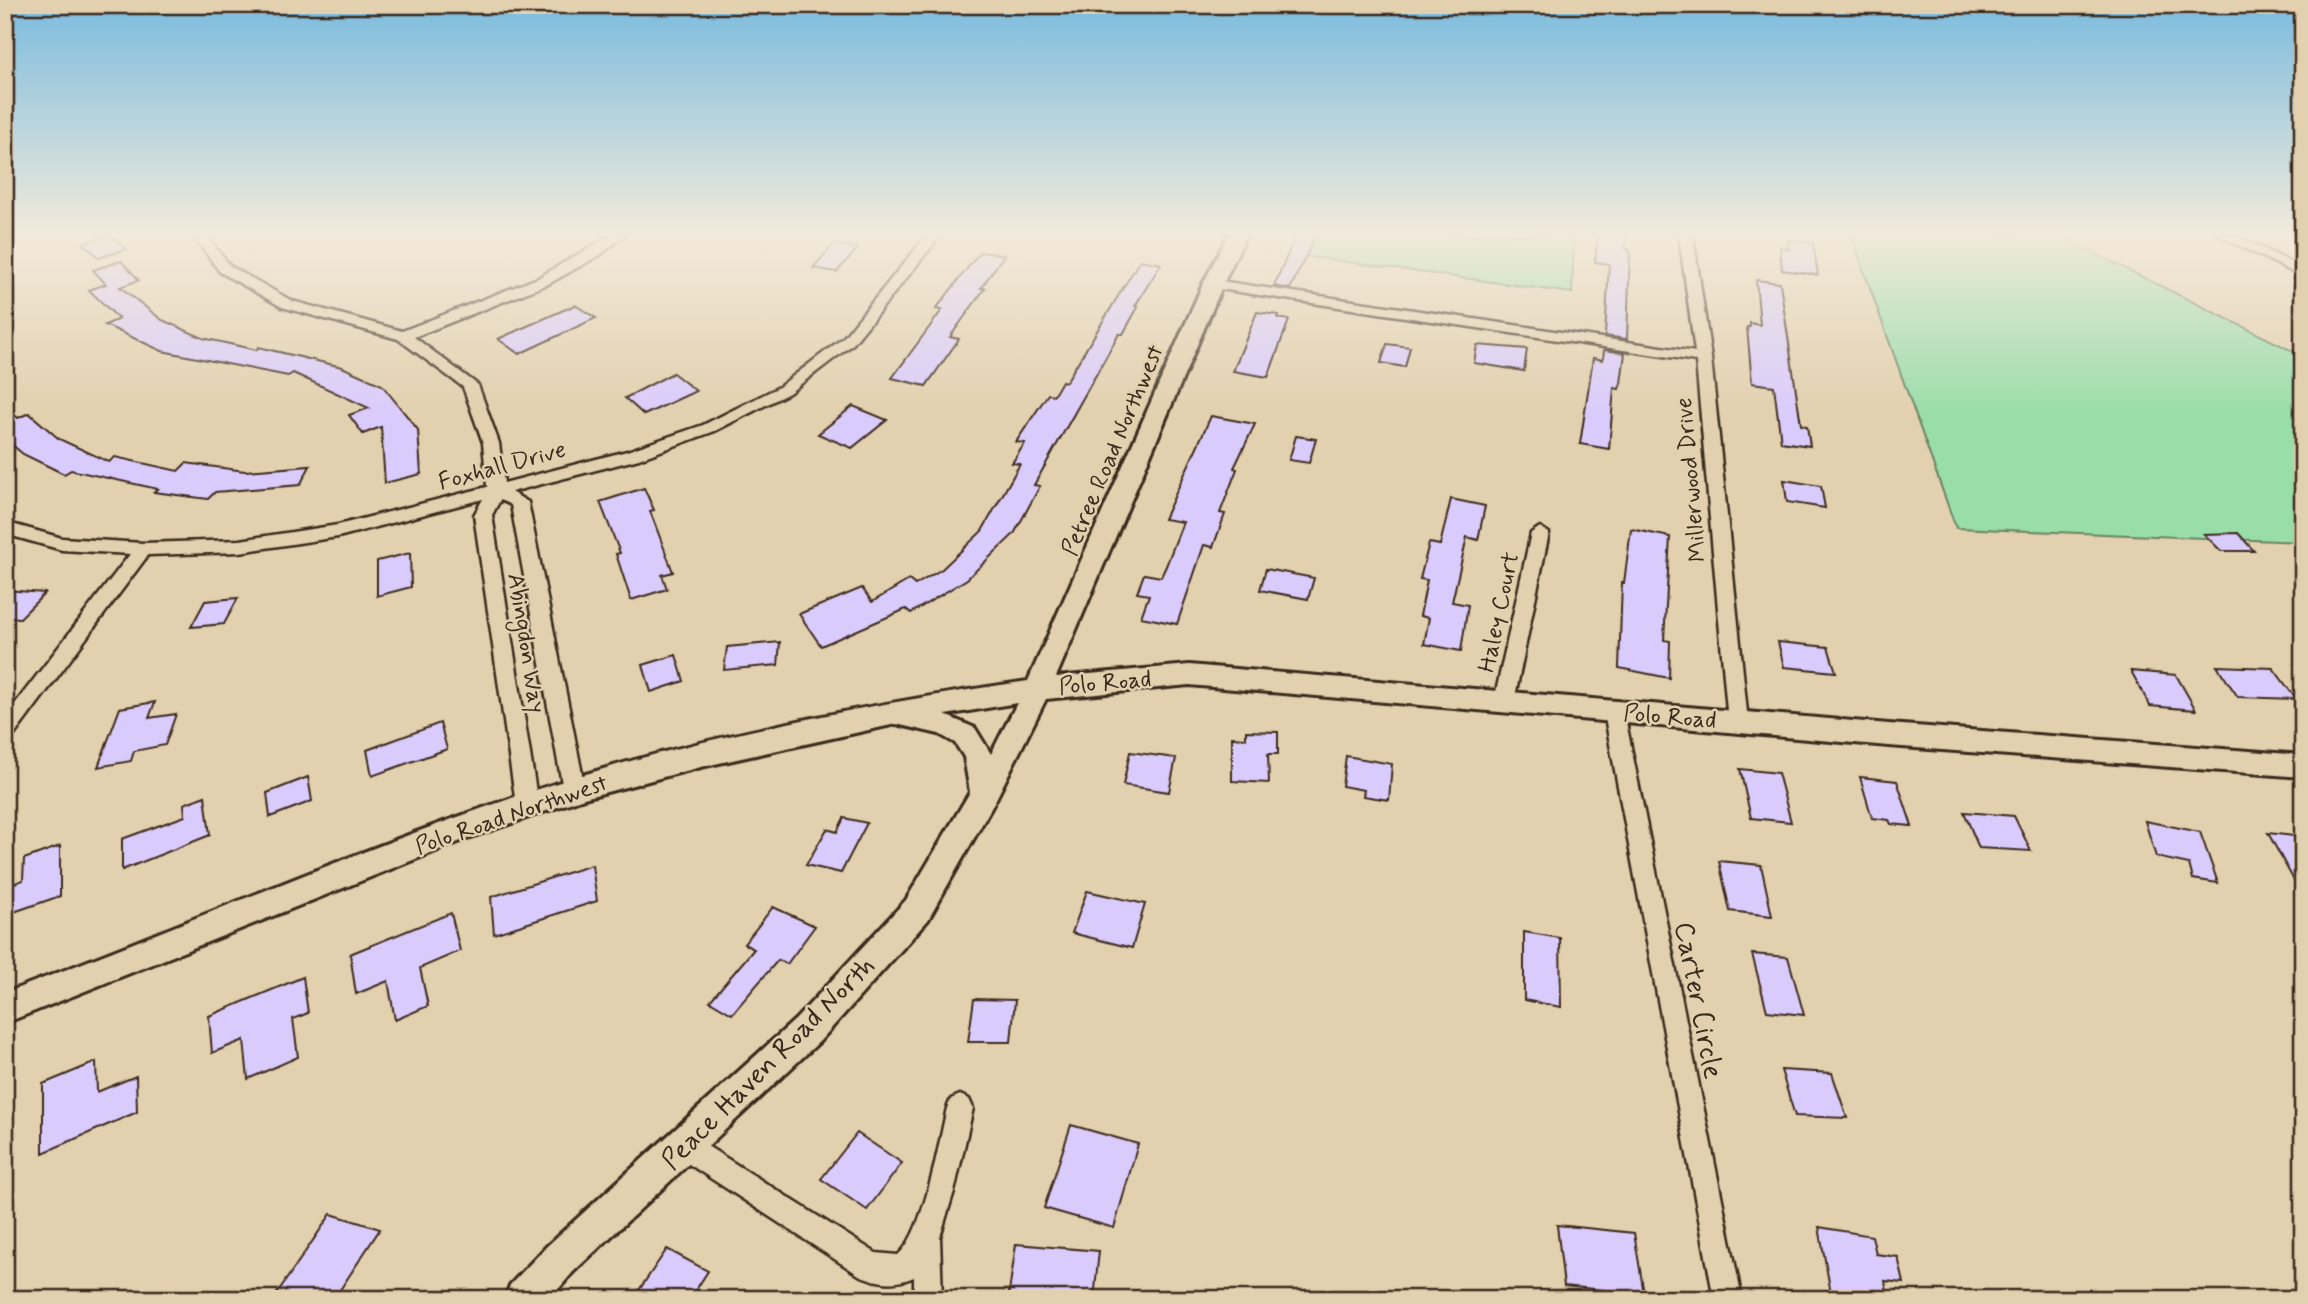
<svg xmlns="http://www.w3.org/2000/svg" width="2308" height="1304" font-family="Mynerve,sans-serif">
<style>
.green{fill:#99dda9;stroke:#6a8464;stroke-width:2}
.building{fill:#dacbfd;stroke:#3b2a1e;stroke-width:2}
.lines{fill:none;stroke-linecap:round;stroke-linejoin:round}
.street-casing{stroke:#3b2a1e;stroke-width:5}
.secondary-casing{stroke:#3b2a1e;stroke-width:6}
.street{fill:#e2d0ae;fill-rule:evenodd}
.secondary{fill:#e2d0ae;fill-rule:evenodd}
.labels{text-anchor:middle;stroke-width:5;stroke-linejoin:round;paint-order:stroke}
.street-label{font-size:24px;fill:#3b2a1e;stroke:#e2d0ae}
.near-street-label{font-size:28px;fill:#3b2a1e;stroke:#e2d0ae}
</style>
<rect width="100%" height="100%" fill="#e2d0ae"/>
<filter id="ink" filterUnits="userSpaceOnUse"><feTurbulence type="fractalNoise" baseFrequency=".0143" numOctaves="2"/><feDisplacementMap in="SourceGraphic" scale="14" xChannelSelector="R" yChannelSelector="G"/><feConvolveMatrix kernelMatrix="1 2 1 2 8 2 1 2 1" color-interpolation-filters="sRGB"/></filter>
<g filter="url(#ink)">
<g class="green">
<polygon points="1311,235 1574,235 1572,293 1303,256"/>
<polygon points="1851,235 2066,235 2069,241 2303,356 2303,542 1956,528"/>
</g>
<g class="building">
<polygon points="110,235 126,249 99,258 83,243"/>
<polygon points="1296,235 1316,235 1290,289 1274,286"/>
<polygon points="1598,235 1626,235 1625,249 1630,250 1627,339 1605,336 1609,264 1595,262"/>
<polygon points="1788,239 1813,243 1818,275 1782,270 1780,247 1789,249"/>
<polygon points="834,244 858,248 837,272 813,268"/>
<polygon points="980,252 1004,255 981,288 985,288 950,337 959,339 926,386 892,378 942,310 936,309"/>
<polygon points="1140,260 1161,264 1135,306 1138,307 1123,334 1119,334 1034,485 1040,486 1014,534 967,579 911,613 906,609 821,646 799,614 862,588 872,602 909,580 915,585 942,569 982,531 1020,464 1012,463 1025,443 1016,442 1048,394 1054,395 1062,381 1066,382"/>
<polygon points="121,261 139,280 120,287 162,320 203,338 257,350 258,347 342,367 382,385 418,430 421,474 385,483 381,427 363,434 349,415 369,408 293,373 288,376 162,351 105,325 119,319 89,290 106,284 93,270"/>
<polygon points="1756,280 1780,283 1801,425 1807,426 1810,446 1781,442 1774,386 1752,383 1747,327 1750,327 1750,323 1760,325"/>
<polygon points="575,305 596,318 519,354 498,339"/>
<polygon points="1257,312 1279,315 1278,318 1289,320 1268,377 1233,371"/>
<polygon points="1387,344 1410,347 1405,367 1381,363"/>
<polygon points="1477,345 1527,349 1524,371 1474,363"/>
<polygon points="1604,350 1625,353 1621,383 1619,389 1614,388 1609,449 1580,444 1593,358 1603,360"/>
<polygon points="673,373 696,391 644,415 625,398"/>
<polygon points="853,406 887,420 852,448 818,434"/>
<polygon points="5,407 18,418 29,413 59,439 109,462 115,457 178,471 186,463 245,471 310,466 300,485 215,492 208,499 154,492 158,489 71,470 64,474 23,454 5,439"/>
<polygon points="1211,416 1255,424 1234,468 1237,469 1220,513 1225,514 1213,547 1204,545 1177,624 1141,617 1149,595 1137,593 1144,574 1161,577 1166,566 1183,522 1164,519"/>
<polygon points="1296,436 1316,439 1309,463 1289,460"/>
<polygon points="1784,480 1821,486 1825,508 1787,502"/>
<polygon points="644,488 654,510 650,511 673,572 662,575 667,589 631,600 616,554 620,553 600,502"/>
<polygon points="1451,499 1485,506 1478,540 1467,537 1452,602 1468,605 1461,651 1424,644 1429,618 1420,616 1427,580 1420,579 1429,543 1440,545"/>
<polygon points="1631,529 1670,537 1664,640 1670,641 1669,678 1619,668 1622,582 1624,583"/>
<polygon points="2238,533 2254,551 2221,551 2204,534"/>
<polygon points="410,553 411,587 377,596 377,561"/>
<polygon points="1266,569 1314,578 1308,599 1260,590"/>
<polygon points="5,590 45,593 20,618 5,617"/>
<polygon points="238,598 224,624 191,627 205,601"/>
<polygon points="780,642 778,665 724,670 727,647"/>
<polygon points="1778,642 1828,647 1836,672 1784,667"/>
<polygon points="676,655 684,681 651,692 643,665"/>
<polygon points="2217,666 2273,668 2296,699 2238,697"/>
<polygon points="2131,671 2176,675 2196,710 2150,706"/>
<polygon points="155,702 149,718 176,714 165,745 134,751 131,761 98,767 120,708"/>
<polygon points="440,723 447,749 372,776 367,750"/>
<polygon points="1246,731 1278,732 1278,754 1268,754 1269,783 1232,781 1232,737 1246,738"/>
<polygon points="1130,752 1176,758 1169,792 1123,785"/>
<polygon points="1346,756 1392,764 1389,800 1363,796 1364,790 1342,786"/>
<polygon points="1740,769 1778,773 1791,822 1751,818"/>
<polygon points="308,777 312,801 270,817 267,793"/>
<polygon points="1860,777 1897,781 1912,826 1891,824 1889,820 1872,818"/>
<polygon points="205,796 210,835 122,870 122,839 185,816 184,804"/>
<polygon points="1964,812 2014,816 2031,851 1979,848"/>
<polygon points="844,818 867,823 841,873 806,865 827,829 837,832"/>
<polygon points="2145,821 2200,832 2218,883 2193,879 2189,864 2156,857"/>
<polygon points="2268,833 2303,837 2303,897"/>
<polygon points="60,846 60,896 5,915 5,887 23,880 24,859"/>
<polygon points="1719,861 1761,865 1772,916 1730,911"/>
<polygon points="592,865 597,901 494,934 491,897"/>
<polygon points="1087,891 1145,904 1132,948 1072,933"/>
<polygon points="773,907 815,926 787,964 778,960 732,1014 710,1001 754,949 744,944"/>
<polygon points="451,913 460,951 420,968 428,1006 395,1020 388,981 356,994 350,954"/>
<polygon points="1524,932 1560,938 1561,1007 1524,1000"/>
<polygon points="1752,954 1788,957 1804,1015 1767,1011"/>
<polygon points="303,977 308,1013 293,1019 298,1057 248,1079 244,1040 212,1053 209,1016"/>
<polygon points="974,999 1015,1000 1011,1042 968,1042"/>
<polygon points="96,1062 97,1092 136,1076 137,1112 43,1153 43,1084"/>
<polygon points="1781,1070 1832,1073 1847,1118 1795,1116"/>
<polygon points="1071,1125 1138,1144 1114,1228 1044,1208"/>
<polygon points="857,1133 902,1163 867,1210 821,1179"/>
<polygon points="331,1214 380,1229 334,1299 273,1299"/>
<polygon points="1557,1225 1634,1233 1644,1294 1564,1286"/>
<polygon points="1819,1227 1872,1236 1876,1254 1898,1257 1904,1283 1885,1281 1888,1299 1832,1299"/>
<polygon points="1016,1244 1099,1251 1094,1299 1008,1299"/>
<polygon points="667,1249 708,1271 690,1299 633,1299"/>
</g>
<g class="lines">
<g class="street-casing">
<g id="street">
<polygon points="193,235 206,235 230,266 292,301 402,331 538,278 611,235 625,235 600,255 548,284 414,337 478,385 499,443 504,483 627,451 703,425 779,387 843,338 927,235 941,235 853,344 789,393 715,431 639,459 511,492 528,502 585,789 581,795 574,798 567,795 563,789 511,505 500,500 492,515 538,804 535,810 527,813 519,810 516,804 474,515 483,499 338,537 240,552 148,555 12,738 5,740 5,717 130,554 62,550 5,534 5,522 62,538 143,543 240,540 338,525 487,487 483,443 463,387 398,339 282,307 220,272"/>
<polygon points="1679,235 1693,235 1711,358 1748,722 1745,728 1738,730 1731,728 1728,722 1696,361 1213,288 1206,284 1213,280 1695,352"/>
<polygon points="2218,235 2235,235 2303,268 2303,277"/>
<polygon points="1540,527 1549,533 1514,701 1511,706 1504,709 1497,706 1494,701 1531,533"/>
<polygon points="1614,704 1621,707 1624,712 1742,1299 1714,1299 1604,712 1607,707"/>
<path d="M960 1095 969 1099 973 1108 955 1188 940 1237 942 1299H914V1277C893 1286 879 1283 859 1275L675 1155 671 1146 675 1137 684 1133 693 1137 876 1253 898 1255C924 1234 939 1142 947 1108L951 1099Z"/>
</g>
</g>
<g class="secondary-casing">
<path id="secondary" d="M1228 235H1246L1223 284 1056 677 1189 665 1889 724 2303 755V777L1889 746 1189 685 1046 699 995 801 928 920 820 1041 573 1272 550 1299H505L510 1285 547 1246 796 1019 906 900 970 792 964 757 955 743 939 734 896 724 701 767 584 798 471 837 5 1023V993C188 924 368 844 554 784 706 735 870 704 1028 681L1203 284ZM1017 703 991 754 975 728 945 715Z"/>
</g>
<use href="#street" class="street"/>
<use href="#secondary" class="secondary"/>
</g>
</g>
<linearGradient id="sky" x2="0" y2="1"><stop stop-color="#7bbcdf"/><stop offset="0.56" stop-color="#f2eadb"/><stop offset="1" stop-color="#f2eadb" stop-opacity="0"/></linearGradient>
<rect width="2308" height="417" fill="url(#sky)"/>
<g class="labels">
<g class="street-label">
<text transform="translate(1112 450) rotate(-67)" y="8">Petree Road Northwest</text>
<text transform="translate(502 465) rotate(-15)" y="8">Foxhall Drive</text>
<text transform="translate(1690 480) rotate(-95)" y="8">Millerwood Drive</text>
<text transform="translate(1498 612) rotate(-78)" y="8">Haley Court</text>
<text transform="translate(527 643) rotate(81)" y="8">Abingdon Way</text>
<text transform="translate(1105 682) rotate(-5)" y="8">Polo Road</text>
<text transform="translate(1670 716) rotate(5)" y="8">Polo Road</text>
<text transform="translate(511 814) rotate(-19)" y="8">Polo Road Northwest</text>
</g>
<g class="near-street-label">
<text transform="translate(1700 1000) rotate(79)" y="10">Carter Circle</text>
<text transform="translate(767 1062) rotate(-45)" y="10">Peace Haven Road North</text>
</g>
</g>
<rect width="2308" height="1304" fill="none" stroke="#e2d0ae" stroke-width="28"/>
<rect x="14" y="14" width="2280" height="1276" fill="none" stroke="#3b2a1e" stroke-width="2.5" filter="url(#ink)"/>
</svg>
